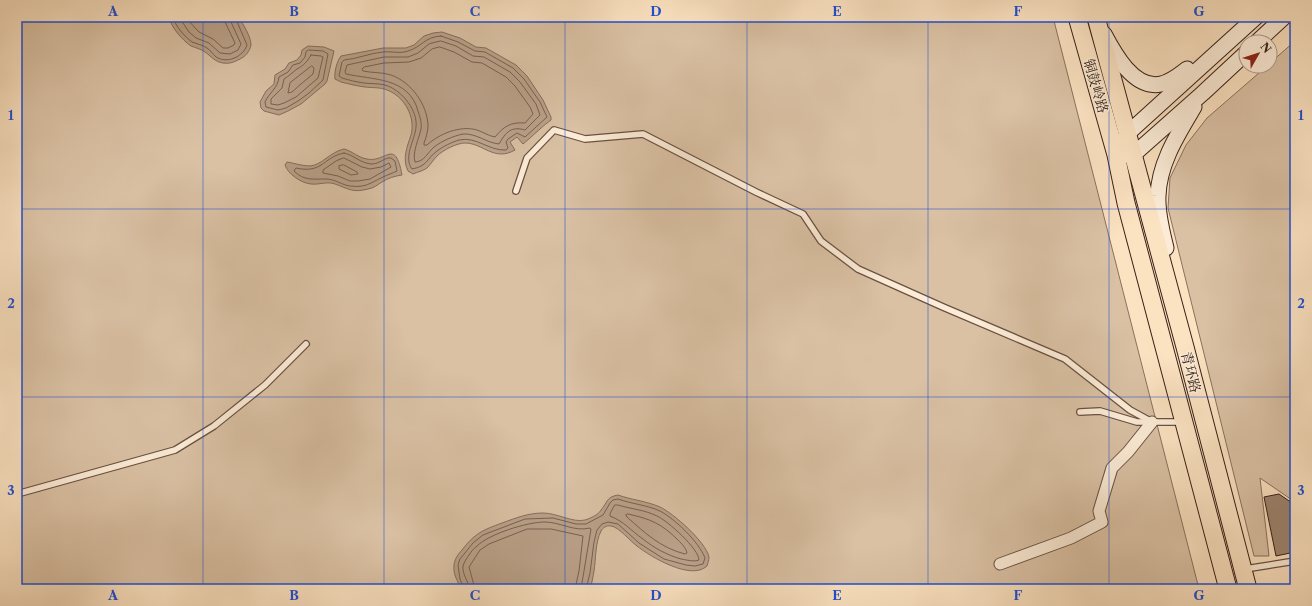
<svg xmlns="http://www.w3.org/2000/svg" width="1312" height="606" font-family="'Libre Caslon Text','Noto Serif SC',serif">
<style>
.green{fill:#dac1a4;stroke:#89715e}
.water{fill:#b9a088;stroke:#856d5b}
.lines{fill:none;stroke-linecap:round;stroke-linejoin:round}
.shore{stroke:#786050;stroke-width:1}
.building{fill:#9d8570;stroke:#382118}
.service-casing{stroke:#695142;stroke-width:8}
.minor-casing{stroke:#695142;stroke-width:13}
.secondary-casing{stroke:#382118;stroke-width:17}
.primary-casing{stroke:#382118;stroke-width:19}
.service{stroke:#fcecd7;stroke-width:5.5}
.minor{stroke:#fcecd7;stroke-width:11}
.secondary{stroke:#fcecd7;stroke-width:15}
.primary{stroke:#fbe2c1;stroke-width:17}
.grid{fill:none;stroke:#1d4ed8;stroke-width:1;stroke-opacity:0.55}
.labels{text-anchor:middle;stroke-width:3;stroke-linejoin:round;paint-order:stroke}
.street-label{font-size:14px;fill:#382118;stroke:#fcecd7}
.neatline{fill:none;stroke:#1d4ed8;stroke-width:1.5}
.grid-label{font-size:13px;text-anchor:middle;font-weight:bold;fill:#1d4ed8}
</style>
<rect width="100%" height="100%" fill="#fbe2c1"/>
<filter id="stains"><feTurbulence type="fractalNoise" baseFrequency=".005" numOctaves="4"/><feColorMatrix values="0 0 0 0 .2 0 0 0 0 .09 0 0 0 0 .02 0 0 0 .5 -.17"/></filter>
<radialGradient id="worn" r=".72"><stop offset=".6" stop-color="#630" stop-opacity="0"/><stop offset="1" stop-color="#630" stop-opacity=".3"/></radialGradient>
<g class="green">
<polygon points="17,17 1053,17 1199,589 17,589"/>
<polygon points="1295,41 1295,502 1260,478 1269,556 1254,556 1168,208 1170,178 1186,145 1207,118 1267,66 1270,66 1270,63"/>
</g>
<g class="water">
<path d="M169 17H239C243 25 251 36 251 45 250 51 245 57 240 59 234 62 230 64 223 63 215 62 211 56 205 52 201 49 196 48 191 46 182 40 171 27 169 17Z"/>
<path d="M442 32 460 38 476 47 486 48 516 65 527 76 543 100 551 117V120C541 127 533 136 523 144L517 137 510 142 515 150C494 162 483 143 465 143 457 143 443 150 437 156 433 160 431 164 427 168 423 171 417 172 413 174L408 171C402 159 407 147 411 135 416 117 404 96 387 90 380 87 372 88 365 87 357 86 349 84 341 82L335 79C334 72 337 61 341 56L383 48H406L414 45 424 36 433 33Z"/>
<polygon points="308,46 324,47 334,51 327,81 325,84 301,104 288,111 279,115 264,111 261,108 260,102 266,91 274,84 275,75 285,69 289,63 297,60 301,55 302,50"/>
<path d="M344 149C352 151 359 158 367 159 386 163 395 137 402 175 395 176 388 178 382 182 377 185 374 188 368 189 353 193 349 189 335 184 327 181 319 185 311 184 301 183 288 174 285 165L287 162C294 163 302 166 310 166 322 165 330 152 344 149Z"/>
<path d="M618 495C632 500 646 501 660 507 673 513 706 542 709 557 709 560 708 563 707 566 691 581 651 557 637 546 630 541 619 527 611 526 606 525 603 528 601 531 595 543 596 559 594 571 593 577 592 583 590 589H461C458 581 453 575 454 566 454 560 458 554 462 550 475 533 483 530 502 523 516 518 528 513 543 513 557 513 573 523 585 520 591 518 598 515 601 510 608 502 606 497 618 495Z"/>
</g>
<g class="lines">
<g class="shore">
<path d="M173 17C175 26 185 37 192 42 197 44 203 45 207 48 210 50 213 54 216 57 227 64 243 57 247 45L235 17"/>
<polyline points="179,17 189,32 196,38 209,43 220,53 230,54 238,50 241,44 231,22 230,17"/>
<polyline points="185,17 199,32 213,39 223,48 228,48 234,45 235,43 226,24 224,17"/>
<path d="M441 36 458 42 475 51 485 52 513 68 524 79 540 102 547 117 525 137 517 133 508 139 506 142 508 148 506 150C489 151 476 136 459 140 452 142 442 147 437 151 426 159 428 166 412 169 403 157 415 140 416 127 418 111 403 92 388 86 380 83 372 84 364 83 356 82 349 80 342 78L339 76 342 62 344 60C357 59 370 53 383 52 391 51 400 54 408 51 422 47 424 37 441 36Z"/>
<path d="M441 41 456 46 473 56 484 57 510 72 520 82 536 104 540 115 525 130C511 126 506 132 499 144 487 143 476 133 463 134 453 136 442 141 434 147 428 152 424 162 415 162 412 152 419 139 421 129 422 123 420 117 418 111 409 77 373 80 346 74L345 72 347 65 384 57H408L418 53 429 44Z"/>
<path d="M440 47 454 52 472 62 482 63 506 77 515 86 530 107 533 114 525 123C511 122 504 126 495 137 489 136 483 132 477 130 460 125 439 134 427 145H424V143C426 138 428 131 428 125 427 104 411 82 391 75 382 72 372 73 363 71L362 69 364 67 384 63 409 62 421 58 432 49Z"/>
<path d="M309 50 323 51 328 54 323 80 309 93 298 101 286 108 278 110 266 107 265 102C269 93 278 88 279 77L288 72 293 65 300 63 305 57 306 52Z"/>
<path d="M311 55 321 56 323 57 318 78 296 97 284 103 278 105 271 104V99L282 88 284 79C289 76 293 72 297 69 304 65 307 62 311 55Z"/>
<polygon points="312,66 314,68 313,74 301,84 292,92 288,93 290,83"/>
<path d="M344 153C354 155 360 163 371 164 381 164 384 157 391 158L395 161 397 171C393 173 387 175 383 177 370 183 366 188 350 186 342 185 335 179 326 179 313 179 304 181 294 171L296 168C323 174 323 157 344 153Z"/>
<polygon points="344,158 362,167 370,169 381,167 389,163 391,167 370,179 358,181 350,181 338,176 323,173 323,170 336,161"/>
<polygon points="344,165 357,172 358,174 351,175 339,169 339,166"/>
<path d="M615 505H618C631 509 645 510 657 516 668 521 699 549 699 560 694 562 687 560 681 559 667 555 654 548 643 539 630 530 625 522 610 516V514Z"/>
<path d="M628 514C651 519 662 524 678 540 682 544 686 548 687 553L685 554C661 548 645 533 627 517L626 515Z"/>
<path d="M464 589 460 579 458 565 460 559 473 543 483 535 525 519 553 518 576 524H586L603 515 610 503 613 500 618 499C632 504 647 505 660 511 675 519 699 542 705 558L703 564 695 566 686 565 664 559 639 543 618 524 608 522 602 524 597 530 594 542 590 573 586 589"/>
<path d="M469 589C469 581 462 575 463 566 464 562 467 558 469 555 471 552 474 548 477 546 489 534 527 522 545 522 560 522 574 532 590 528L591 529 581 589"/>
<polyline points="475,589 469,567 480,550 489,544 527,529 551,529 583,536 579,571 575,589"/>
</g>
</g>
<polygon class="building" points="1279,494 1295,505 1295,552 1276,556 1264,497"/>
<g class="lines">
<g class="service-casing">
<g id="service">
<polyline points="516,191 527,158 554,130 585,139 643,134 756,192 803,214 821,241 858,269 943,307 1065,359 1130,410 1152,422 1182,422"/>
<polyline points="1080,412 1100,411 1137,422 1152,422"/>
<polyline points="17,494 175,450 214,426 265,385 306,344"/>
<polyline points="1245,569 1295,561"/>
</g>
</g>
<g class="minor-casing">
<polyline id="minor" points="1000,564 1071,538 1102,522 1099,511 1112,468 1128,452 1152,422"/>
</g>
<g class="secondary-casing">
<g id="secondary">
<path d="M1104 34C1114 53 1134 90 1161 84 1171 82 1179 75 1187 69"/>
<polyline points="1257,42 1284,17"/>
<polyline points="1123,142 1127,134 1256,17"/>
<polyline points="1123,155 1133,155 1203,93 1246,53"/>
<path d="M1166 248C1162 231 1157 213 1158 196 1159 163 1178 134 1194 107"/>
</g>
</g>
<g class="primary-casing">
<g id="primary">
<polyline points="1077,17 1116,155 1126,203 1228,589"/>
<polyline points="1096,17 1185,347 1248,589"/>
</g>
</g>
<use href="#service" class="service"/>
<use href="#minor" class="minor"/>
<use href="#secondary" class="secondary"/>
<use href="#primary" class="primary"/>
</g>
<path class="grid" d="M203 17V589M384 17V589M565 17V589M747 17V589M928 17V589M1109 17V589M17 209H1295M17 397H1295"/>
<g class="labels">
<g class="street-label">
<text transform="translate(1096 86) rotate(74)" y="5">铜鼓岭路</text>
<text transform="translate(1191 372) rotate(76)" y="5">青环路</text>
</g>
</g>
<rect width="1312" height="606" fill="none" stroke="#fbe2c1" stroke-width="44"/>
<g transform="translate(1258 54) rotate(51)"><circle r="19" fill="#fcecd7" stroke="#ae9b8b"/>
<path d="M0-3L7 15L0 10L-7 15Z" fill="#8f2418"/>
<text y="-6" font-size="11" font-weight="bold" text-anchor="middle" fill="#382118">N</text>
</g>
<rect x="22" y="22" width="1268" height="562" class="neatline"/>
<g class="grid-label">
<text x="113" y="16">A</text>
<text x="294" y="16">B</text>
<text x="475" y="16">C</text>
<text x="656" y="16">D</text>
<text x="837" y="16">E</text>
<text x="1018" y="16">F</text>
<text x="1199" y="16">G</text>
<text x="11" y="120">1</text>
<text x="1301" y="120">1</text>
<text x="11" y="308">2</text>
<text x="1301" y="308">2</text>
<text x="11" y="495">3</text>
<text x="1301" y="495">3</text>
<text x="113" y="600">A</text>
<text x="294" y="600">B</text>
<text x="475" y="600">C</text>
<text x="656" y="600">D</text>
<text x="837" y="600">E</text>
<text x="1018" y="600">F</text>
<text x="1199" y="600">G</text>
</g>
<rect width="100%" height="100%" filter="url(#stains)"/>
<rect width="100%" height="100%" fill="url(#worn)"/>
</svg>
